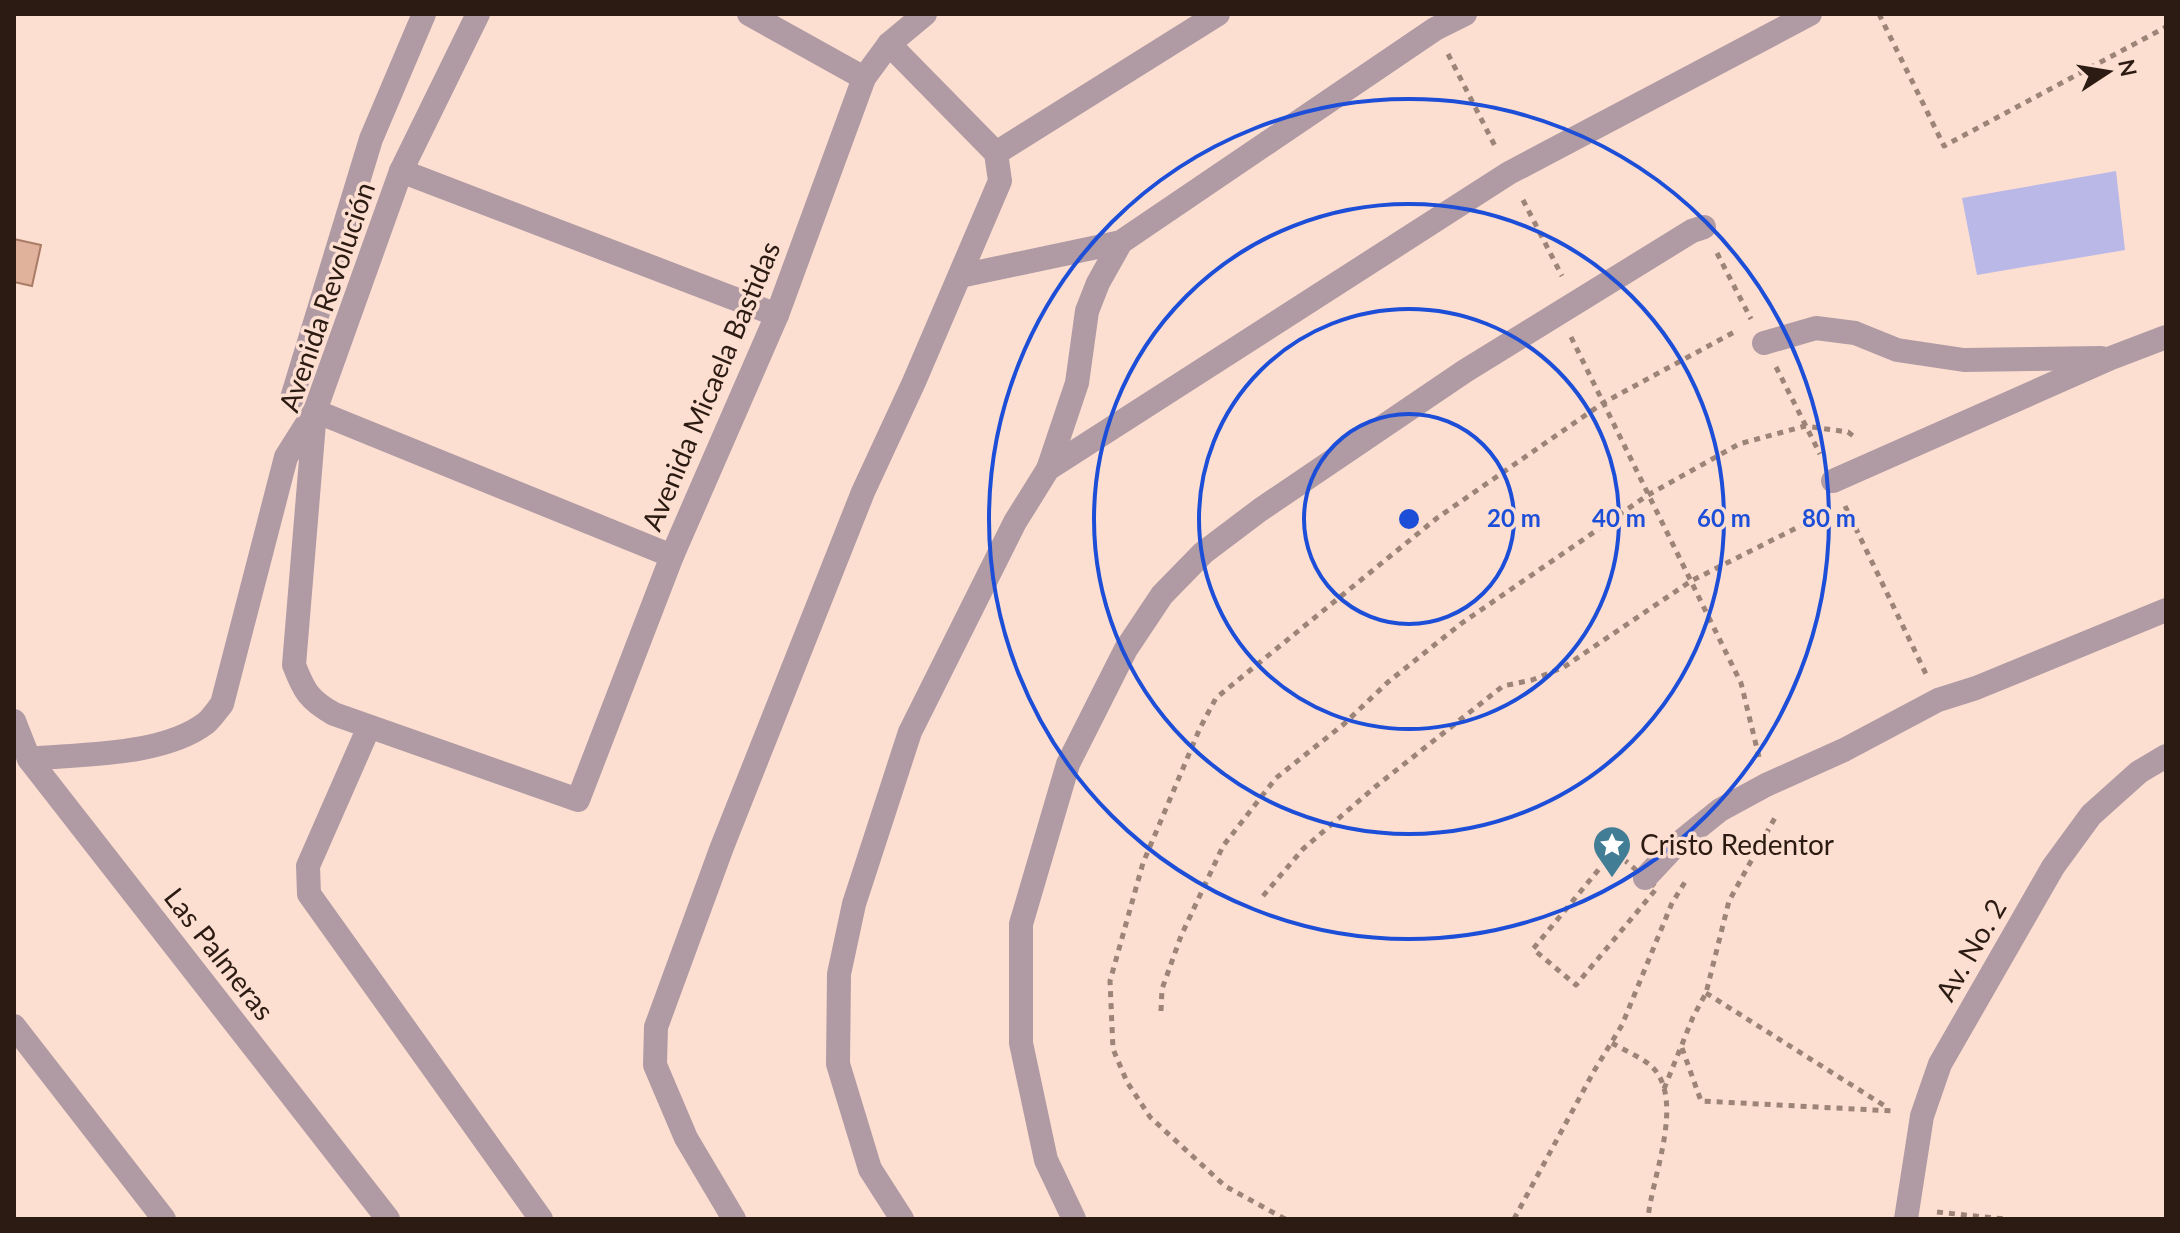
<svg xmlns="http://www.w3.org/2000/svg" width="2180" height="1233" font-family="Lato,sans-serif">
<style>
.green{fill:#bab8e7}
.building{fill:#e0b19b;stroke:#a87c67;stroke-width:2}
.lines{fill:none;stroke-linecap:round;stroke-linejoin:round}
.path{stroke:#9c8478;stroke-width:5;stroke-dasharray:6 6;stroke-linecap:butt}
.minor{stroke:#b09ba5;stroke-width:24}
.ring{fill:none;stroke:#1d4ed8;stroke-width:4}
.labels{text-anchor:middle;stroke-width:7;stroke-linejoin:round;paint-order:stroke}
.street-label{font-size:28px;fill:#2c1b12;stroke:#fddfd1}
.poi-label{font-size:28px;fill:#2c1b12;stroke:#fddfd1;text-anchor:start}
.centre{fill:#1d4ed8;stroke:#fddfd1;stroke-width:4}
.ring-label{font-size:24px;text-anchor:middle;font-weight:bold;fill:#1d4ed8;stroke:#fddfd1;stroke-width:7;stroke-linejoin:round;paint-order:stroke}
</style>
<rect width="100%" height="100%" fill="#fddfd1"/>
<polygon class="green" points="2116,171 2125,250 1977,275 1962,198"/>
<polygon class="building" points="14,239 41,245 32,286 14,282"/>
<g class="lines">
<g class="path">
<polyline points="1879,14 1944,146 2166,27"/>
<polyline points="1448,54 1496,148"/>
<polyline points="1523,200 1562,276"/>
<polyline points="1717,253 1751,319"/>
<polyline points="1571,337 1741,683 1759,757"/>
<polyline points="1776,367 1820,454"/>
<polyline points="1845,506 1926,674"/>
<polygon points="1614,851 1657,888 1576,985 1533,949"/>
<polyline points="1263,896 1303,849 1375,787 1503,686 1532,680 1564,667 1691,581 1832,510"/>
<polyline points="1706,993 1888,1108"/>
<polyline points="1161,1011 1162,989 1181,936 1223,846 1276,778 1344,724 1388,682 1462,623 1648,495 1739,444 1805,426 1848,432 1857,439"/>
<path d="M1612 1043C1624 1050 1638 1056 1649 1064 1688 1096 1651 1178 1648 1219"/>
<polyline points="1682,1048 1701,1101 1894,1111"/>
<polyline points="1664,1089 1693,1017 1706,993 1729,901 1777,814"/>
<polyline points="1937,1212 2004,1219"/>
<polyline points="1285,1219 1225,1186 1150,1117 1127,1082 1113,1049 1110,981 1143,863 1200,728 1216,698 1437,518 1603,403 1738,330"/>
<polyline points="1514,1219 1594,1071 1622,1025 1672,903 1685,882"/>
</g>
<g class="minor">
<path d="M478 14 401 171 315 411 294 665C304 691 309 700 334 714L578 800 672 556 777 315 864 78 889 44 925 14"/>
<polyline points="749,14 864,78"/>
<polyline points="996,153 1218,14"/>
<polyline points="401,171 777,315"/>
<polyline points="960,276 1121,242 1435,29 1465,14"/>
<polyline points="1764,343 1816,328 1855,333 1897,350 1964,360 2101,358"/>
<polyline points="292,398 371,139 424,14"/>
<polyline points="1048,469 1077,383 1087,311 1098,283 1121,242"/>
<polyline points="1833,481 2111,358 2166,337"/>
<polyline points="14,721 29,759 388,1219"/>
<polyline points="369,727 308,866 309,894 541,1219"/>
<path d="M29 759C81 754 163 756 206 723 212 718 217 710 222 704L286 457 315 411 672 556"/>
<polyline points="1645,878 1674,847 1720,810 1766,785 1844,750 1938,700 1976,688 2166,610"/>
<polyline points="14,1026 164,1219"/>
<polyline points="734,1219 686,1138 655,1065 656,1027 722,847 863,492 914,382 1000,181 996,153 889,44"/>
<polyline points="902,1219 870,1169 838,1064 839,974 854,904 910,732 1015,522 1048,469 1509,173 1810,14"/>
<polyline points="1074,1219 1046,1160 1021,1043 1021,924 1068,764 1126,649 1162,595 1203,553 1260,510 1465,371 1692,231 1704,227"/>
<polyline points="1906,1219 1922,1116 1940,1064 2053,867 2091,815 2139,772 2166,756"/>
</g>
</g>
<g class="ring">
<circle cx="1409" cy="519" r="105"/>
<circle cx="1409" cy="519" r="210"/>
<circle cx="1409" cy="519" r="315"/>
<circle cx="1409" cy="519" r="420"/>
</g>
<defs>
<g id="sight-pin" transform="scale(2)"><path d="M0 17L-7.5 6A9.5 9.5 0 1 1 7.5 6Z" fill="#417d95" stroke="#fddfd1"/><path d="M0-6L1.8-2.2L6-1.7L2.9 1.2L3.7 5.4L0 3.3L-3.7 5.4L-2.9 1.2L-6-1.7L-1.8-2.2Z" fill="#fff"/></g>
</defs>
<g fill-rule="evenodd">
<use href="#sight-pin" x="1612" y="845"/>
</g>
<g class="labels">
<g class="street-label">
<text transform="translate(327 297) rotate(-71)" y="10">Avenida Revolución</text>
<text transform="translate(711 386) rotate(-67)" y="10">Avenida Micaela Bastidas</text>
<text transform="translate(1971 950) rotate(-60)" y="10">Av. No. 2</text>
<text transform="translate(219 954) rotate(52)" y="10">Las Palmeras</text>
</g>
<g class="poi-label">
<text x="1640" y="855">Cristo Redentor</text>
</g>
</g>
<circle cx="1409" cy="519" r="12" class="centre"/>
<g class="ring-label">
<text x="1514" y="527">20 m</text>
<text x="1619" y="527">40 m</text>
<text x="1724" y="527">60 m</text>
<text x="1829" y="527">80 m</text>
</g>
<rect width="2180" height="1233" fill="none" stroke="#2c1b12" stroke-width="32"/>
<g transform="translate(2108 72) rotate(78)" stroke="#fddfd1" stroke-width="6" paint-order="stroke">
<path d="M0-6L14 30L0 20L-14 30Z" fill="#2c1b12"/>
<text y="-12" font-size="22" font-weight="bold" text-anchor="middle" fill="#2c1b12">N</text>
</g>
</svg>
